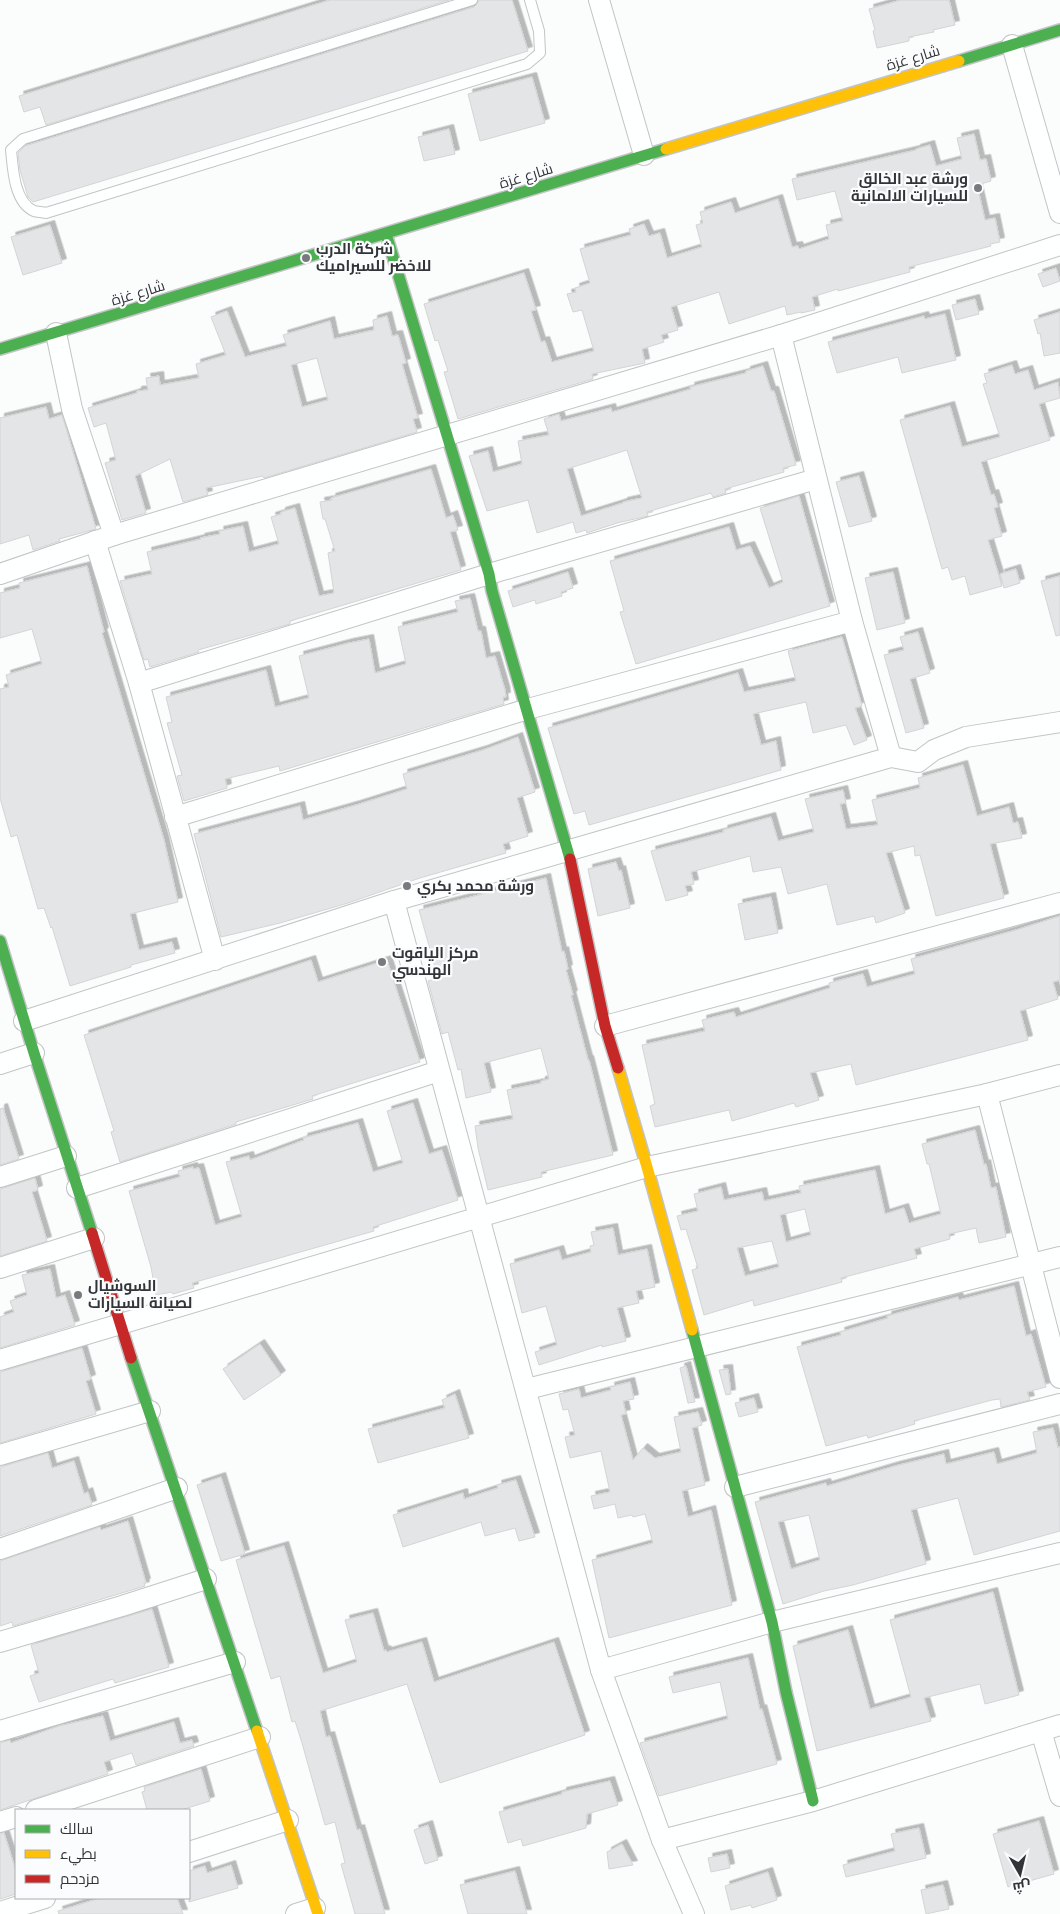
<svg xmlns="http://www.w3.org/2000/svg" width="1060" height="1914" font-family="'Varela Round',Cairo,sans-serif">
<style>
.building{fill:#e4e5e7;stroke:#d4d4d6;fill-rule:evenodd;filter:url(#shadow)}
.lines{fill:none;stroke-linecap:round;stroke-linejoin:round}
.lane-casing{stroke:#c2c4c5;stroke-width:12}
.street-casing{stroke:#c2c4c5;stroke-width:22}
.fast-casing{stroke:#c2c4c5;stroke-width:14}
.slow-casing{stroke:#c2c4c5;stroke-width:14}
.jam-casing{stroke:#c2c4c5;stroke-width:14}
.lane{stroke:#feffff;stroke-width:10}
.street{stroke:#feffff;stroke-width:20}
.fast{stroke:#4caf50;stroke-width:11}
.slow{stroke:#ffc107;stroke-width:11}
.jam{stroke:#c62828;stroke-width:11}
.poi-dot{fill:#787a7d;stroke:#fafcfd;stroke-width:2}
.labels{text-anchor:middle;stroke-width:4.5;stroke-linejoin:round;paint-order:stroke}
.street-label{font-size:15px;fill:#323438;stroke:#fafcfd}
.poi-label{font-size:15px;font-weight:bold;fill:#323438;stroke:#fafcfd;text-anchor:start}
</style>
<defs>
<filter id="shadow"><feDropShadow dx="4.5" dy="-4.5" stdDeviation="0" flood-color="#0004"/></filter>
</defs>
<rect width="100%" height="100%" fill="#fbfcfc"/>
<g class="building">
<polygon points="330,0 449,0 46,125 40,107 24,112 19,96"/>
<polygon points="479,0 512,0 528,51 33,202 28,197 20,170 18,153 25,146 474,7 477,4"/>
<polygon points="901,0 949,0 955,25 933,30 934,32 909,37 909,41 877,48 873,31 875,30 869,9"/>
<polygon points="532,77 545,123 480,141 468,94"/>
<polygon points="449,129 455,154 424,161 418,137"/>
<polygon points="974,134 980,160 986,159 991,181 977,185 985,220 995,218 1000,242 990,244 991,246 909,267 910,272 838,291 838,289 812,297 815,310 801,313 801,312 787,315 785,306 729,324 719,292 671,307 678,330 661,335 664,342 642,349 645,363 592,374 593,379 458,419 444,372 448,371 438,340 435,341 424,304 524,273 536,310 531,311 541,342 545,341 552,362 594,351 582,310 573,312 567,294 576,292 575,288 590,283 580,249 631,235 629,229 644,224 649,236 660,233 667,258 702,247 696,225 703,223 700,212 731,202 735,213 778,199 792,247 798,246 799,249 829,239 826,225 843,221 835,191 797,200 792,179 916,150 916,149 930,145 936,166 962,159 957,138"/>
<polygon points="50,225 62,263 23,275 11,237"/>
<polygon points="1056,268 1060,281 1043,287 1038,274"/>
<polygon points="975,299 979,314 956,320 952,305"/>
<path d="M227 311 245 357 287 346 283 335 330 321 334 339 374 330 373 320 387 316 392 336 398 335 406 363 402 364 418 418 413 419 417 432 264 478 263 476 206 488 208 495 183 502 170 459 135 476 146 513 122 520 105 463 116 460 106 423 94 427 88 408 137 393V391L148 390 146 378 159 376 160 385 199 378 196 364 226 355 211 317ZM317 358 328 400 302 407 291 365Z"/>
<polygon points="1060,312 1060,353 1044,356 1040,333 1038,334 1034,320"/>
<polygon points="945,314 956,360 902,373 898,357 837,373 828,342 924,316 925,319"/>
<polygon points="1012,365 1015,374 1028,370 1034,390 1058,382 1060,398 1039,404 1050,440 981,462 991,495 994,494 998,507 994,508 1002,536 988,540 1002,586 970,595 965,576 952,580 948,567 942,569 900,420 950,406 962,447 1000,437 983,384 987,383 984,374"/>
<path d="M763 366 771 391H774L796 465 783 468 784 472 725 489 726 493 713 497 711 493 647 512 648 516 617 523 587 533 586 530 576 533 573 522 537 533 528 500 487 511 469 456 488 451 493 472 522 464 518 441 549 435 544 419 559 414 561 421 611 408 612 412 691 389 690 387 746 373V371ZM627 450 642 498 623 502V503L581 516 567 469Z"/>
<polygon points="46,407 49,419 62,415 96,529 59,539 60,541 33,550 29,535 0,544 0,418"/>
<polygon points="431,469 446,518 453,515 458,530 450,532 461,570 290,621 290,624 198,650 199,652 150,667 148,659 144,660 120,581 152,574 147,552 201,539 200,538 220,534 219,531 243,526 249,552 279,544 271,517 281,514 281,512 295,508 319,596 334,593 328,553 335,551 325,519 323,519 320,502 332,500 331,498"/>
<polygon points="859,476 872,521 849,527 836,482"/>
<polygon points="799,496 830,606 636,664 620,612 624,611 610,561 729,527 736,550 750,546 769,588 783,582 760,508"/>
<polygon points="87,566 104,632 102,633 164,840 178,902 130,914 139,950 172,942 175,953 131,965 131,967 70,986 52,927 51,928 44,908 38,909 17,835 11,837 0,798 0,689 9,687 6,675 42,664 32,629 0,638 0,593 20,588 19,583"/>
<polygon points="1016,569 1020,583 1004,588 1000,574"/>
<polygon points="568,572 573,588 561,592 562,596 536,604 535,600 513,607 508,591"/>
<polygon points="893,572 905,623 877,630 865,578"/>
<polygon points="1060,576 1060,635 1056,636 1041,581"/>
<polygon points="470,598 478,631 481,631 486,658 495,656 505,690 506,697 503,697 504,704 280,771 279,766 225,779 227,788 184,801 177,776 182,775 167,723 172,722 166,697 266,670 275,707 309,698 299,656 349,643 369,639 375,673 406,664 398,627 458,612 455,601"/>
<polygon points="918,632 930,673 910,679 924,728 906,733 884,655 904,650 900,637"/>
<polygon points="842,637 862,706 855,708 867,740 854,745 846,725 813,733 806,702 753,714 761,745 776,741 781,770 589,825 585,811 574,814 548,728 738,673 744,692 796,681 788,651"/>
<polygon points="518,737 535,792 517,798 528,836 503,844 506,853 420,878 348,903 280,923 221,937 194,834 300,806 303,820 356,805 407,789 403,774 483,750"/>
<polygon points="963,765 977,816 1009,807 1013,823 1018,822 1022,838 990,844 1004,898 936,916 920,855 915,856 914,846 886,853 905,913 876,923 874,916 837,925 827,884 788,894 781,867 753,872 750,856 691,872 694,884 685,886 688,895 666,901 651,851 724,832 723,830 771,817 778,841 814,832 805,799 843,790 846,803 840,804 846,829 878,825 872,800 920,788 918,778"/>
<polygon points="616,862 619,871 621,870 630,908 598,916 588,869"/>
<polygon points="546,878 562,952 564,951 568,969 566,970 573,995 571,995 588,1060 589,1060 613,1155 541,1172 542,1177 488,1190 478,1148 475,1126 513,1119 507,1090 541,1083 541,1081 549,1079 541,1048 484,1063 491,1092 466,1098 461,1069 458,1070 448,1032 442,1034 428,981 438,978 419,910"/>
<polygon points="771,897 778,933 745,940 738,904"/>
<polygon points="1060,916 1060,980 1053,982 1058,999 1020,1011 1028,1040 856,1085 851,1064 810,1073 819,1100 796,1107 794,1103 732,1121 729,1110 655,1127 650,1106 655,1104 642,1045 705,1031 702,1020 734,1012 736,1017 830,988 829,983 863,974 867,987 915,974 911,959 1016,930"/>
<polygon points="311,960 318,982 387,960 420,1062 312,1096 313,1099 236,1122 236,1124 120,1162 111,1132 114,1131 84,1035"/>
<polygon points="413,1103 429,1154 442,1150 458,1200 373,1227 374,1231 192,1283 194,1288 173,1294 172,1292 156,1295 151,1267 129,1191 180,1177 178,1171 193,1167 193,1169 199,1168 215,1225 242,1217 226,1162 249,1156 250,1160 304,1140 303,1138 358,1123 373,1172 403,1163 387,1111"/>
<polygon points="3,1108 19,1159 0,1165 0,1109"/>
<path d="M975 1130 984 1165 986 1164 991 1188 996 1187 1006 1237 979 1243 976 1228 949 1234 950 1239 914 1249 917 1258 841 1278 842 1282 754 1306 753 1300 704 1315 692 1270 698 1268 686 1229 681 1230 677 1216 698 1211 694 1194 721 1187 724 1200 762 1192 764 1201 801 1193 799 1186 875 1170 885 1214 904 1208 909 1223 941 1214 929 1164H927L922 1144ZM805 1209 811 1235 786 1242 780 1215ZM772 1241 779 1267 745 1276 737 1248Z"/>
<polygon points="35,1178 38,1190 32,1192 47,1241 0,1256 0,1189"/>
<polygon points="613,1228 618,1255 647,1249 655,1287 636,1291 639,1303 617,1308 626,1341 602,1347 602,1345 539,1365 535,1352 557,1345 546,1306 522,1313 510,1264 559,1250 562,1260 591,1252 590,1246 594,1245 591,1232"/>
<polygon points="50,1269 56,1298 65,1295 75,1325 0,1348 0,1317 14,1312 10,1301 27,1295 22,1275"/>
<polygon points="1014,1286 1026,1336 1031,1334 1046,1387 1027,1392 1030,1400 1001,1407 1000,1399 992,1400 914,1421 915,1424 868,1438 867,1435 826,1446 797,1347 841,1335 840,1332 888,1318 887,1316 958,1297 959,1300"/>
<polygon points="260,1344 281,1375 244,1400 223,1369"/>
<polygon points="82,1348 91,1379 86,1381 96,1414 0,1443 0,1372"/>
<polygon points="686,1366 695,1402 688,1403 680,1368"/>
<polygon points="728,1369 731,1394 726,1395 719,1370"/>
<polygon points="630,1382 634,1399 623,1401 626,1414 621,1415 633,1460 643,1448 655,1458 681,1452 674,1417 698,1412 702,1425 692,1428 705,1485 682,1491 688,1517 711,1510 732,1605 609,1638 592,1560 653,1543 645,1514 633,1517 632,1515 618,1518 615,1504 594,1509 591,1496 610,1492 601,1451 570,1458 565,1437 575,1435 568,1409 563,1410 559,1394 579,1389 581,1398 611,1390 610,1387"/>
<polygon points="455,1394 469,1438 378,1463 368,1429 445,1408 442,1400"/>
<polygon points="754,1398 758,1412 739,1417 735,1403"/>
<path d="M1053 1428 1058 1448 1060 1447V1531L974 1555 958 1498 911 1510 926 1564 853 1585 824 1591 783 1604 755 1502 826 1483 827 1486 895 1466 944 1454 946 1464 994 1452 997 1464 1037 1453 1033 1432ZM809 1515 820 1560 791 1569 778 1522Z"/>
<polygon points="48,1453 52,1468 74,1461 84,1494 88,1492 92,1505 0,1536 0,1467"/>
<polygon points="221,1477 245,1554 221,1561 197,1485"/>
<polygon points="516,1480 535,1537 519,1541 515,1528 485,1536 481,1522 403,1547 393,1515 463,1493 464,1499 498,1488 497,1485"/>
<polygon points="128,1521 146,1583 144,1583 145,1586 13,1626 12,1622 0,1626 0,1561 100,1527 101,1530"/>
<polygon points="284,1546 323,1673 357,1662 345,1620 373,1613 384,1651 386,1650 387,1652 422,1642 434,1682 554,1642 585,1735 440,1783 407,1684 320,1711 326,1737 330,1736 357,1830 360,1829 385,1914 355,1914 341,1864 345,1863 335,1822 325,1825 302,1743 295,1721 292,1722 280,1676 271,1679 236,1560"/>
<polygon points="993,1592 1019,1695 985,1704 980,1684 924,1698 931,1721 817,1751 793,1646 848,1630 870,1709 911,1697 890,1620"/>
<polygon points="152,1609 169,1667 115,1683 113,1679 39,1702 30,1676 39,1673 31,1645"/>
<polygon points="748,1658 760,1710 762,1709 777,1764 659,1796 640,1743 728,1719 720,1682 673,1693 669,1677"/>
<polygon points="103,1716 110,1741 174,1722 180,1743 192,1740 194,1746 136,1765 132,1753 104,1762 108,1774 0,1810 0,1743 10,1740 11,1743 59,1726"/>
<polygon points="201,1769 210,1801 181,1810 147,1810 142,1792 145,1791 144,1787"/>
<polygon points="610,1781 618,1805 587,1814 586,1828 523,1846 521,1839 508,1843 499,1812 562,1794 562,1792"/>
<polygon points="1039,1821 1054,1874 1008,1887 993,1834"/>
<polygon points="428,1825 438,1860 425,1864 414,1830"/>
<polygon points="919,1828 926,1858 846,1877 843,1865 895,1851 891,1834"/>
<polygon points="4,1833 16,1871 16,1894 0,1899 0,1834"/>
<polygon points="622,1844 633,1865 609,1869 607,1852"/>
<polygon points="727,1854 730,1868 711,1872 708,1858"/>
<polygon points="231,1865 238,1888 189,1902 189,1871 205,1866 207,1873"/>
<polygon points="515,1871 527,1914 468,1914 460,1885"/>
<polygon points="768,1872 777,1900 752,1908 751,1905 731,1910 725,1886"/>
<polygon points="943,1885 949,1909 926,1914 921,1890"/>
<polygon points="100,1898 177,1898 183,1914 59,1914 58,1911"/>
</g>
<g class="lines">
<g class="lane-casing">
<path id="lane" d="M472 0 23 139 11 150C13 169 14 202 34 211 37 212 43 212 46 213L527 64 540 53 539 31 530 0"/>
</g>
<g class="street-casing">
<g id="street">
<polyline points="599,0 644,155"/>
<polyline points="1012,45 1060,213"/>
<polyline points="56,333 72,409 114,535"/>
<polyline points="781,335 852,621 891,757"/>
<polyline points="95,541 139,683 215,960"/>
<polyline points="0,574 114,535 781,335 1060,245"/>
<polyline points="139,683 489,574 816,479"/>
<polyline points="175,817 528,709 852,621"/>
<polyline points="394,901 601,1670 662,1840 694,1914"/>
<polyline points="24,1021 394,901 891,757 918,762 934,750 966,737 1060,722"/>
<polyline points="605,1026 1060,903"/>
<polyline points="0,1064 34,1053"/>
<polyline points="987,1094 1060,1378"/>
<polyline points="0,1177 66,1156"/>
<polyline points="77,1188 439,1071"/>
<polyline points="0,1268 94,1238"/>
<polyline points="0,1360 647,1167 987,1094 1060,1075"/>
<polyline points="527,1389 1060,1257"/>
<polyline points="0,1455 150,1411"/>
<polyline points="735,1487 1060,1404"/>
<polyline points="0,1549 177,1488"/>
<polyline points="0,1642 122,1606 206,1579"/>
<polyline points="601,1670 772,1622 1060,1553"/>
<polyline points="0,1731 235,1662"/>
<polyline points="1041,1731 1060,1796"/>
<polyline points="36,1810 260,1737"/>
<polyline points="0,1822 16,1817"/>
<polyline points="662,1840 813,1801 1060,1725"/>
<polyline points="189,1852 288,1820"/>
<polyline points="0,1912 45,1898"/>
<polyline points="296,1914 315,1908"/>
</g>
</g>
<g class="fast-casing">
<g id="fast">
<polyline points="959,61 1060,30"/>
<polyline points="386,234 489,574 492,591 570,859"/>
<polyline points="0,349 666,149"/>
<polyline points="0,941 34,1053 92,1233"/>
<polyline points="692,1330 772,1622 786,1692 813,1801"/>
<polyline points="131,1358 257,1731"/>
</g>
</g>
<g class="slow-casing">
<g id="slow">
<polyline points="666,149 959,61"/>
<polyline points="618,1068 647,1167 692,1330"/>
<polyline points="257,1731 318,1914"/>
</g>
</g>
<g class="jam-casing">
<g id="jam">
<polyline points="570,859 605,1026 618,1068"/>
<polyline points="92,1233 131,1358"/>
</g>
</g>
<use href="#lane" class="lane"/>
<use href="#street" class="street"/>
<use href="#fast" class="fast"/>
<use href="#slow" class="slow"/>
<use href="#jam" class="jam"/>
</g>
<g class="poi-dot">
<circle cx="978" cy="188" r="5"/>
<circle cx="306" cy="258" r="5"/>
<circle cx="407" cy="886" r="5"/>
<circle cx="382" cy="962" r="5"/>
<circle cx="78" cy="1295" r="5"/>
</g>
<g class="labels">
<g class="street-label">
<text transform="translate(913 58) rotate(-17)" y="5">شارع غزة</text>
<text transform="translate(526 176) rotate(-17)" y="5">شارع غزة</text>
<text transform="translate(138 293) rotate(-17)" y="5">شارع غزة</text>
</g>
<g class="poi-label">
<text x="968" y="184" text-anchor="end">ورشة عبد الخالق<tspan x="968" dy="17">للسيارات الالمانية</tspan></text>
<text x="316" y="254">شركة الدرب<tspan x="316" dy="17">للاخضر للسيراميك</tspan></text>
<text x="417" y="891">ورشة محمد بكري</text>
<text x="392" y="958">مركز الياقوت<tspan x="392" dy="17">الهندسي</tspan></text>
<text x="88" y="1291">السوشيال<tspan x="88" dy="17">لصيانة السيارات</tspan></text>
</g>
</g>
<rect x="15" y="1809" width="175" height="90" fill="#fafcfd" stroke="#aaacae"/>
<rect x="25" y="1825" width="25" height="8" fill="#4caf50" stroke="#aaacae"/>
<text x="60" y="1834" font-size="15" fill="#323438">سالك</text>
<rect x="25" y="1850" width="25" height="8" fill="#ffc107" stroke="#aaacae"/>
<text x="60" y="1859" font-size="15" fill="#323438">بطيء</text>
<rect x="25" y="1875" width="25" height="8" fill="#c62828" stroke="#aaacae"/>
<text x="60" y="1884" font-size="15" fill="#323438">مزدحم</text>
<g transform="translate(1020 1874) rotate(172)" stroke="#fafcfd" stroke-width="4" paint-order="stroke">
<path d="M0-4L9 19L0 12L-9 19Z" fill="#323438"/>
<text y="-8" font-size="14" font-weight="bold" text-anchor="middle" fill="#323438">ش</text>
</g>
</svg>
